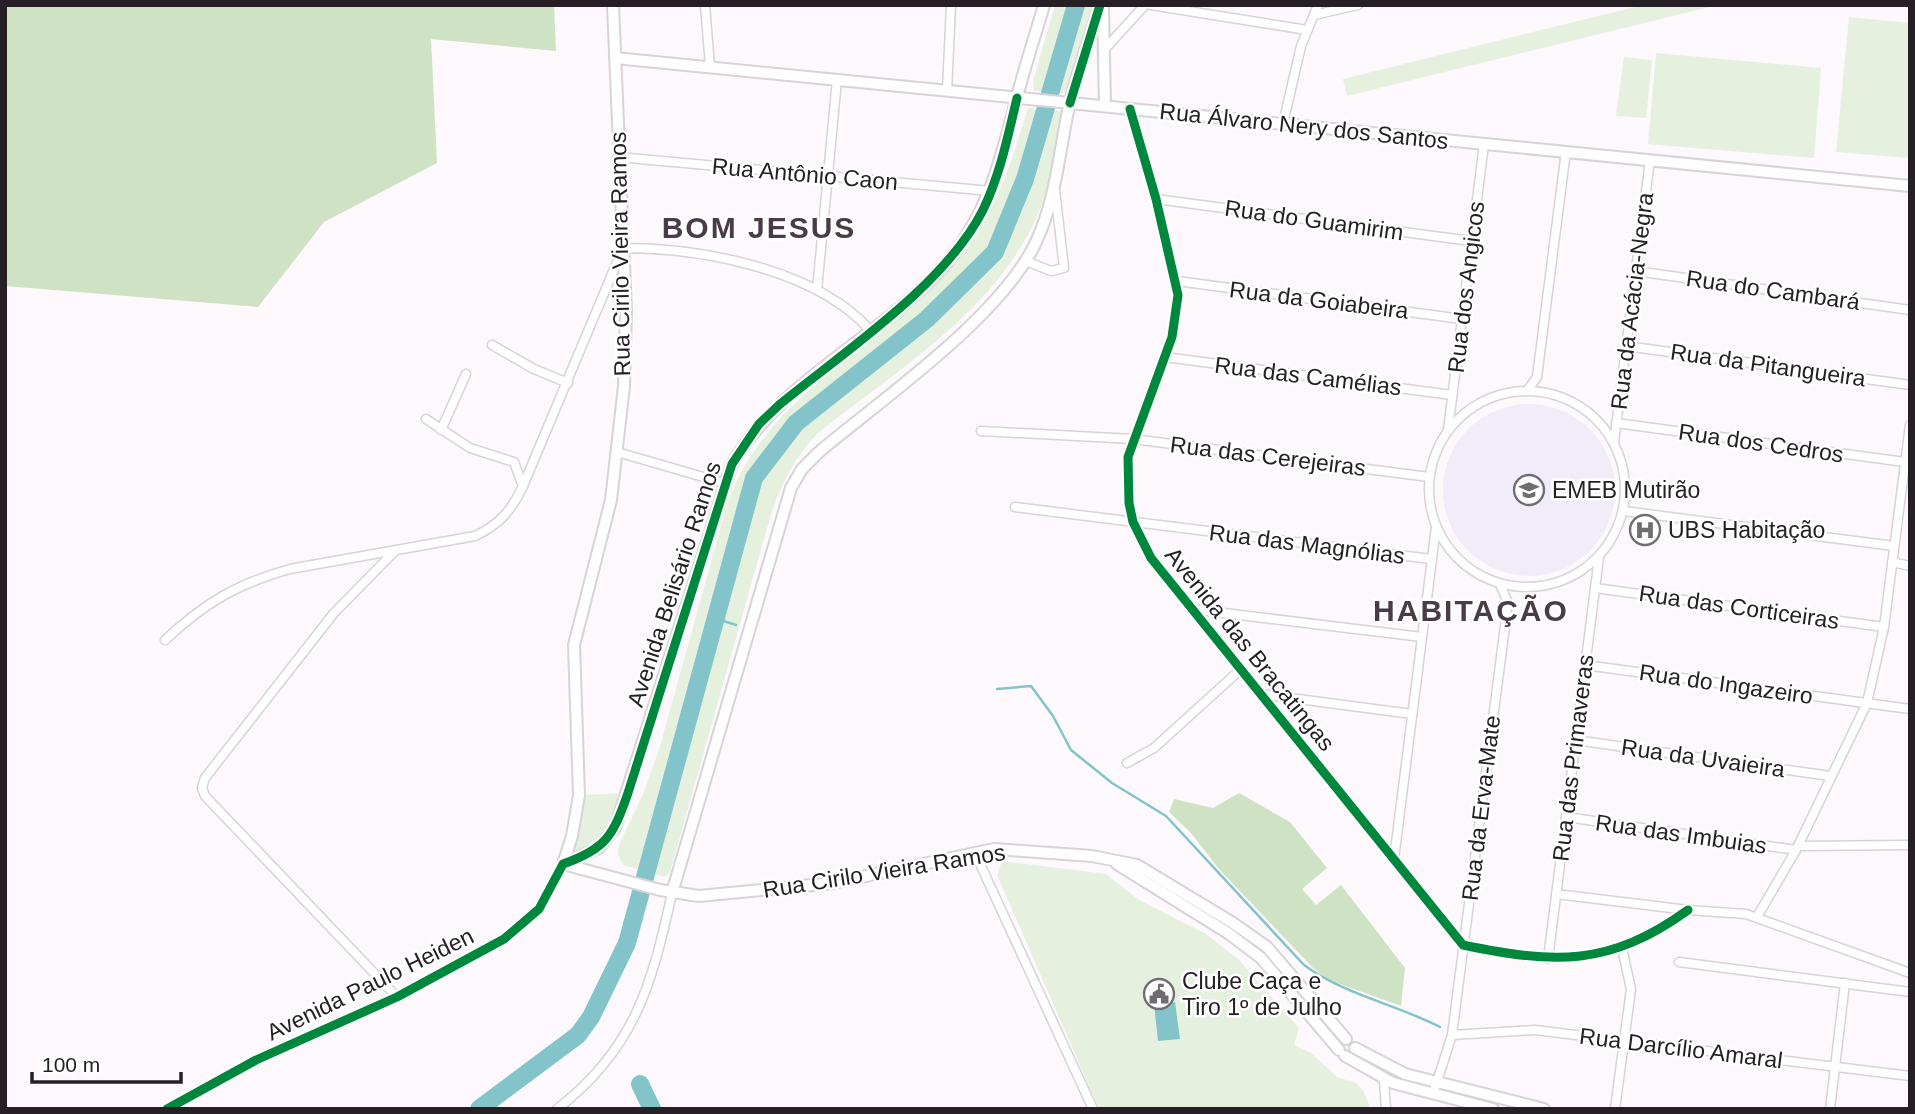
<svg xmlns="http://www.w3.org/2000/svg" width="1915" height="1114" font-family="Helvetica,sans-serif">
<style>
.education{fill:#f0edf9}
.green{fill:#e5f1de}
.forest{fill:#cfe3c4}
.water{fill:#82c4ca}
.lines{fill:none;stroke-linecap:round;stroke-linejoin:round}
.stream{stroke:#82c4ca;stroke-width:2.5}
.river{stroke:#82c4ca;stroke-width:18}
.street-casing{stroke:#d7d3d7;stroke-width:11}
.secondary-casing{stroke:#d7d3d7;stroke-width:14}
.street{stroke:#fffeff;stroke-width:8}
.secondary{stroke:#fffeff;stroke-width:10}
.cycleway-casing{stroke:#fff;stroke-width:13}
.cycleway{stroke:#00873e;stroke-width:9}
.labels{text-anchor:middle;stroke-width:5;stroke-linejoin:round;paint-order:stroke}
.street-label{font-size:23px;fill:#262026;stroke:#fff}
.poi-label{font-size:23px;fill:#262026;stroke:#fff;text-anchor:start}
.district-label{font-size:30px;font-weight:bold;letter-spacing:2px;fill:#493b48;stroke:#fff}
</style>
<rect width="100%" height="100%" fill="#fcf8fc"/>
<circle class="education" cx="1529" cy="490" r="86"/>
<g class="green">
<polygon points="1055,5 1094,5 1068,89 1063,93 1034,91 1033,81"/>
<polygon points="1643,5 1718,5 1347,96 1343,79"/>
<polygon points="1849,17 1910,23 1910,158 1836,152"/>
<polygon points="1656,53 1821,68 1814,158 1648,144"/>
<polygon points="1624,57 1652,60 1646,118 1616,116"/>
<path d="M1028 108 1062 111C1058 141 1055 171 1044 199 1006 305 902 366 818 433 793 459 780 486 769 521L670 872 665 877 623 865 618 854 619 845 644 792 660 746 728 501C772 387 883 349 957 261 995 215 1011 164 1028 108Z"/>
<polygon points="628,793 607,840 563,864 579,795"/>
<polygon points="1002,861 1106,874 1139,900 1206,934 1239,960 1299,1028 1294,1045 1311,1053 1337,1077 1356,1083 1363,1090 1371,1109 1099,1109 997,875"/>
</g>
<g class="forest">
<polygon points="5,5 554,5 556,51 431,39 437,163 324,222 258,307 5,286"/>
<polygon points="1239,793 1290,822 1327,868 1302,889 1316,905 1341,885 1405,968 1401,1006 1329,980 1313,968 1219,869 1191,833 1169,812 1174,799 1213,808"/>
</g>
<polygon class="water" points="1175,1002 1180,1039 1158,1041 1154,1004"/>
<g class="lines">
<g class="stream">
<polyline points="714,618 736,625"/>
<path d="M997 689 1031 686 1053 716 1071 750 1112 783 1166 816 1304 965C1345 995 1395 1004 1440 1027"/>
</g>
<g class="river">
<polyline points="640,1084 652,1109"/>
<polyline points="479,1109 578,1035 591,1017 627,943 754,478 796,423 927,319 995,252 1025,179 1076,5"/>
</g>
<g class="street-casing">
<g id="street">
<polyline points="705,5 710,67"/>
<polyline points="1151,5 1307,30"/>
<polyline points="1314,15 1358,5"/>
<polyline points="1103,51 1145,5"/>
<polyline points="947,91 951,5"/>
<path d="M1130 109 1156 199 1178 295 1172 337 1128 457 1129 503 1133 522 1151 558 1463 945C1555 964 1609 967 1688 910"/>
<polyline points="1283,124 1301,46 1318,5"/>
<polyline points="618,157 991,191"/>
<polyline points="1156,199 1471,241"/>
<polyline points="1026,261 1051,271 1064,268 1055,190"/>
<polyline points="1636,271 1910,310"/>
<polyline points="1177,281 1462,319"/>
<polyline points="817,290 837,80"/>
<polyline points="492,345 534,369 568,383"/>
<polyline points="1626,346 1910,385"/>
<polyline points="1165,357 1452,395"/>
<circle cx="1527" cy="489" r="98"/>
<polyline points="1527,391 1537,377 1566,151"/>
<polyline points="426,419 470,448 514,462 523,486"/>
<polyline points="1616,423 1905,462"/>
<polyline points="441,430 466,374"/>
<polyline points="1448,430 1484,144"/>
<polyline points="981,431 1133,439 1429,477"/>
<polyline points="1614,442 1650,160"/>
<polyline points="617,452 724,483"/>
<polyline points="1015,507 1431,559"/>
<polyline points="1624,511 1894,546"/>
<polyline points="394,552 334,613 205,778 202,788 205,796 397,997"/>
<polyline points="1892,562 1910,566"/>
<polyline points="1595,588 1884,627"/>
<polyline points="1190,609 1422,637"/>
<path d="M165 640C206 602 237 584 290 569L475 536C499 525 512 510 523 486L623 248C702 248 815 269 870 330"/>
<polyline points="1585,665 1910,709"/>
<polyline points="1260,694 1412,714"/>
<polyline points="1575,740 1830,776"/>
<polyline points="1127,763 1154,748 1240,670"/>
<polyline points="1566,817 1796,850"/>
<polyline points="1798,846 1910,845"/>
<polyline points="975,853 1093,1109"/>
<polyline points="1394,859 1436,527"/>
<polyline points="1556,894 1688,910 1746,914 1910,973"/>
<polyline points="1757,917 1796,850 1867,703 1884,627 1910,425"/>
<polyline points="1548,959 1599,557"/>
<polyline points="1679,962 1910,992"/>
<polyline points="1452,1035 1535,1030 1910,1076"/>
<polyline points="1384,1080 1386,1109"/>
<polyline points="1433,1094 1452,1035 1508,603 1500,584"/>
<polyline points="167,1109 256,1060 397,997 504,939 539,909 563,864"/>
<path d="M557 1109C635 1049 652 984 672 893"/>
<polyline points="1615,1109 1631,989 1622,948"/>
<polyline points="1830,1109 1845,983"/>
</g>
</g>
<g class="secondary-casing">
<g id="secondary">
<polyline points="613,5 626,311 624,386 611,500 574,645 579,795 572,836 563,864 660,890 699,896 833,883 994,849 1092,856 1137,865 1233,923 1267,947 1346,1039"/>
<polyline points="1103,7 1105,106"/>
<polyline points="615,58 1910,186"/>
<path d="M563 864 599 848 615 828 732 464C782 379 880 338 944 266 988 216 1001 159 1017 97 1025 66 1035 36 1044 5"/>
<polyline points="1117,864 1228,933 1261,958 1339,1050"/>
<path d="M672 893 791 488 802 469 819 452C883 398 1001 317 1036 242 1057 197 1059 150 1070 102 1078 70 1090 37 1100 5"/>
<polyline points="1355,1048 1405,1074 1544,1109"/>
<polyline points="1345,1056 1393,1083 1493,1109"/>
</g>
</g>
<use href="#street" class="street"/>
<use href="#secondary" class="secondary"/>
<g class="cycleway-casing">
<g id="cycleway">
<polyline points="1070,103 1100,5"/>
<path d="M1130 109 1156 199 1178 295 1172 337 1128 457 1129 503 1133 522 1151 558 1463 945C1555 964 1609 967 1688 910"/>
<path d="M167 1109 256 1060 397 997 504 939 539 909 563 864C606 849 613 836 628 793L732 464 759 424 779 405C845 351 945 285 983 210 1000 175 1008 136 1017 98"/>
</g>
</g>
<use href="#cycleway" class="cycleway"/>
</g>
<defs>
<g id="school-ring" transform="scale(1.575)"><circle r="9.5" fill="#fff" stroke="#716c71" stroke-width="1.5"/><path d="M0-5L7-2L0 1L-7-2ZM-4 1L0 2.5L4 1V4Q0 6-4 4Z" fill="#716c71"/></g>
<g id="hospital-ring" transform="scale(1.575)"><circle r="9.5" fill="#fff" stroke="#716c71" stroke-width="1.5"/><path d="M-5-5h3v3.5h4V-5h3V5h-3V1.5h-4V5h-3Z" fill="#716c71"/></g>
<g id="civic-ring" transform="scale(1.575)"><circle r="9.5" fill="#fff" stroke="#716c71" stroke-width="1.5"/><path d="M-.6-6.5H3V-4.5H.6V-3L4-1V1h2V6H-6V1h2V-1L-.6-3ZM-1.2 2.5V6h2.4V2.5Z" fill="#716c71"/></g>
</defs>
<g fill-rule="evenodd">
<use href="#school-ring" x="1529" y="490"/>
<use href="#hospital-ring" x="1645" y="530"/>
<use href="#civic-ring" x="1159" y="994"/>
</g>
<g class="labels">
<g class="street-label">
<text transform="translate(1304 126) rotate(6)" y="8">Rua Álvaro Nery dos Santos</text>
<text transform="translate(805 174) rotate(5)" y="8">Rua Antônio Caon</text>
<text transform="translate(1314 220) rotate(8)" y="8">Rua do Guamirim</text>
<text transform="translate(620 254) rotate(-91)" y="8">Rua Cirilo Vieira Ramos</text>
<text transform="translate(1466 287) rotate(-83)" y="8">Rua dos Angicos</text>
<text transform="translate(1773 290) rotate(8)" y="8">Rua do Cambará</text>
<text transform="translate(1319 300) rotate(7)" y="8">Rua da Goiabeira</text>
<text transform="translate(1632 301) rotate(-83)" y="8">Rua da Acácia-Negra</text>
<text transform="translate(1768 365) rotate(8)" y="8">Rua da Pitangueira</text>
<text transform="translate(1308 376) rotate(7)" y="8">Rua das Camélias</text>
<text transform="translate(1761 443) rotate(8)" y="8">Rua dos Cedros</text>
<text transform="translate(1268 456) rotate(7)" y="8">Rua das Cerejeiras</text>
<text transform="translate(1307 544) rotate(7)" y="8">Rua das Magnólias</text>
<text transform="translate(674 584) rotate(-72)" y="8">Avenida Belisário Ramos</text>
<text transform="translate(1739 607) rotate(8)" y="8">Rua das Corticeiras</text>
<text transform="translate(1250 649) rotate(51)" y="8">Avenida das Bracatingas</text>
<text transform="translate(1726 684) rotate(8)" y="8">Rua do Ingazeiro</text>
<text transform="translate(1573 758) rotate(-83)" y="8">Rua das Primaveras</text>
<text transform="translate(1703 758) rotate(8)" y="8">Rua da Uvaieira</text>
<text transform="translate(1481 808) rotate(-83)" y="8">Rua da Erva-Mate</text>
<text transform="translate(1681 834) rotate(8)" y="8">Rua das Imbuias</text>
<text transform="translate(884 871) rotate(-9)" y="8">Rua Cirilo Vieira Ramos</text>
<text transform="translate(370 984) rotate(-26)" y="8">Avenida Paulo Heiden</text>
<text transform="translate(1681 1048) rotate(7)" y="8">Rua Darcílio Amaral</text>
</g>
<g class="poi-label">
<text x="1552" y="498">EMEB Mutirão</text>
<text x="1668" y="538">UBS Habitação</text>
<text x="1182" y="989">Clube Caça e<tspan x="1182" dy="26">Tiro 1º de Julho</tspan></text>
</g>
<g class="district-label">
<text x="759" y="238">BOM JESUS</text>
<text x="1471" y="621">HABITAÇÃO</text>
</g>
</g>
<rect width="1915" height="1114" fill="none" stroke="#262026" stroke-width="14"/>
<path d="M32 1072v10h149v-10" fill="none" stroke="#262026" stroke-width="3.5"/>
<text x="42" y="1072" font-size="21" fill="#262026" stroke="#ffffff" stroke-width="5" paint-order="stroke">100 m</text>
</svg>
